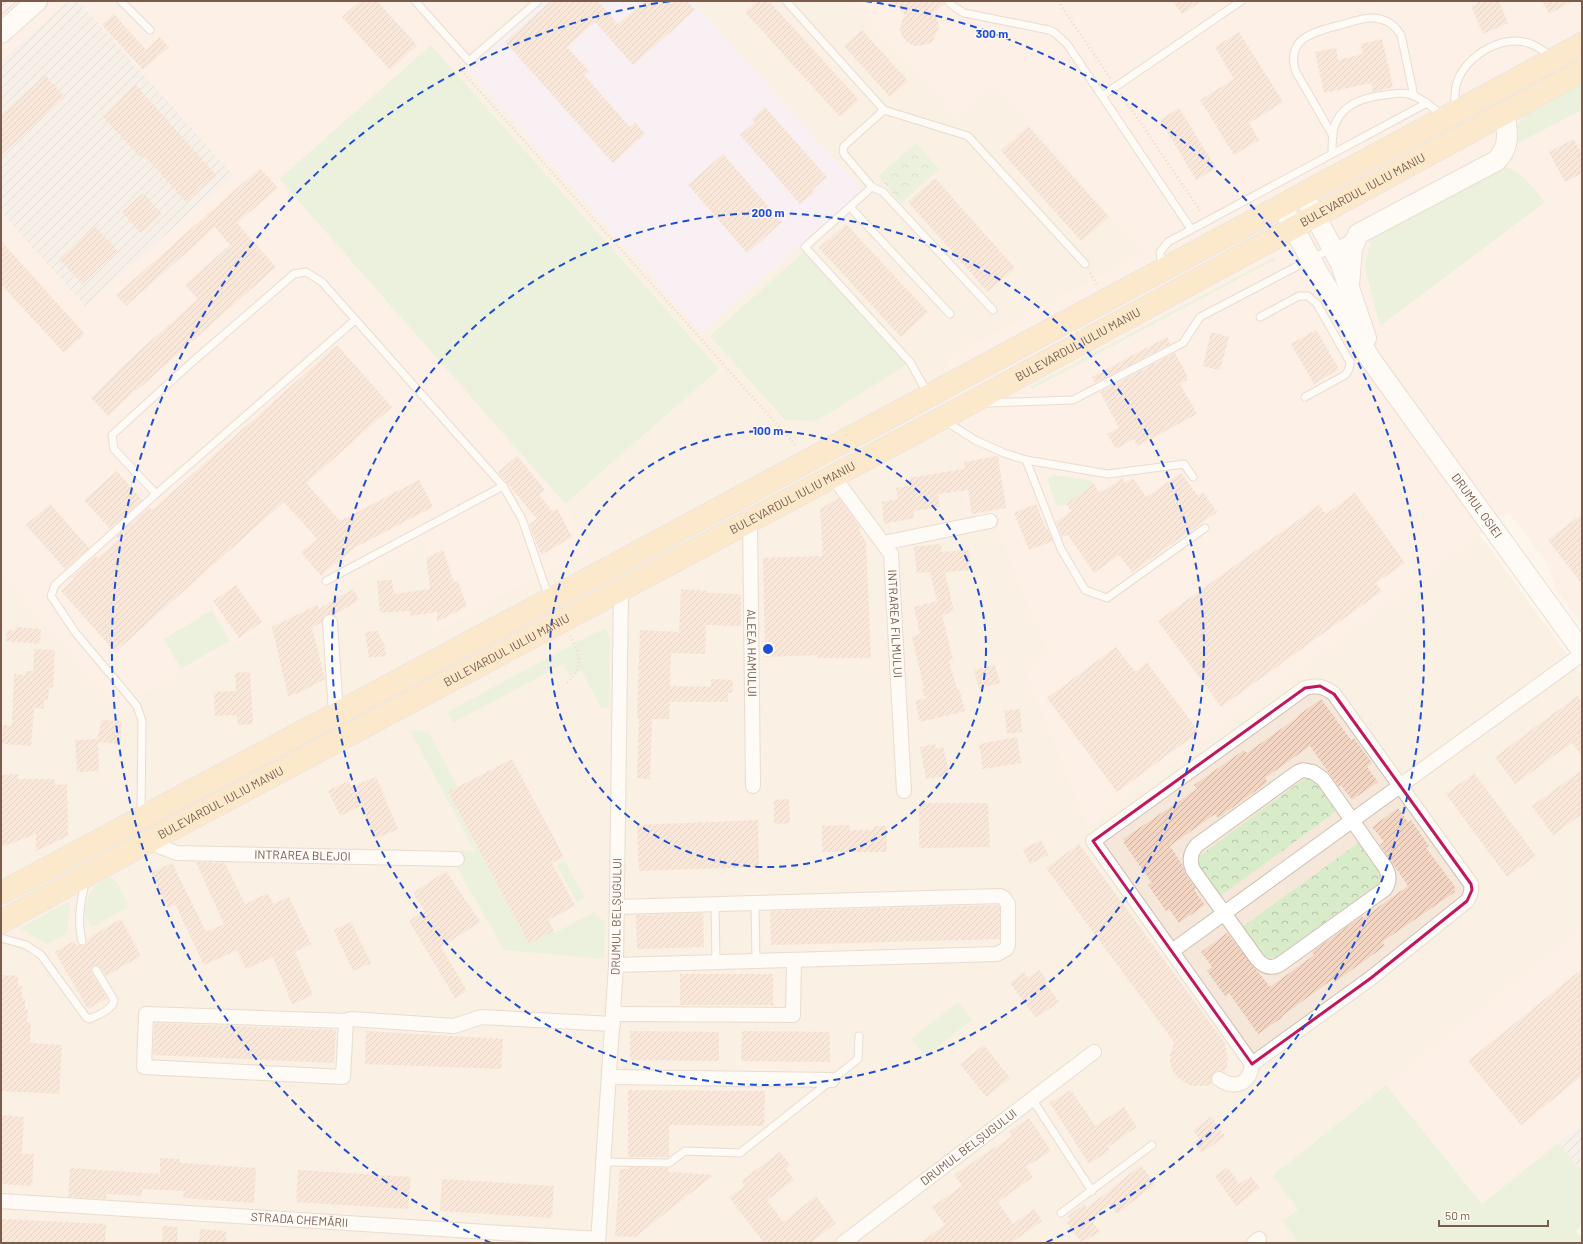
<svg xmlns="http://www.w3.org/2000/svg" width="1583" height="1244" font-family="Barlow,sans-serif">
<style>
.residential{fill:#f5e8da}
.commercial{fill:#fde8e0;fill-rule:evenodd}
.industrial{fill:url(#industrial-furrows)}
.education{fill:#f3e8fa}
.grass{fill:#d8ecc9}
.park{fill:url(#park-crowns)}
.building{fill:url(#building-hatch)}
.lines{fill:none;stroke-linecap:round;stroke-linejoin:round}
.lane-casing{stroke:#d1beb0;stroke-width:9}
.street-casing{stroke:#d1beb0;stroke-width:16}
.secondary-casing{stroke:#d6c0b0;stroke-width:22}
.primary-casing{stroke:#dad1cd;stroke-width:24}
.path{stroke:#d9b8a5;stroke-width:2.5;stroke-dasharray:1 3;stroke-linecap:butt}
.lane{stroke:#fff;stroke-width:7}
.street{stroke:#fff;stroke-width:14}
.secondary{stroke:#fff;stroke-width:20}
.primary{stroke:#fbd9a5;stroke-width:22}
.tram{stroke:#b9a8c9;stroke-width:1}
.marked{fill:none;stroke:#c2185b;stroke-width:3;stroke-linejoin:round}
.ring{fill:none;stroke:#1d4ed8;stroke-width:2;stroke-dasharray:7 5}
.labels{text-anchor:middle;stroke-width:3;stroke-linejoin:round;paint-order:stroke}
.street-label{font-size:12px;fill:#7a5c4d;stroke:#fffaf3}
.centre{fill:#1d4ed8;stroke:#fffaf3;stroke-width:2}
.ring-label{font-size:12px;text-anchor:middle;font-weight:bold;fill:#1d4ed8;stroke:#fffaf3;stroke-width:3;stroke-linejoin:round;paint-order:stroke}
</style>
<defs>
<pattern id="industrial-furrows" width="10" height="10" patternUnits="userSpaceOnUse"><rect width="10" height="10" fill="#efe9e4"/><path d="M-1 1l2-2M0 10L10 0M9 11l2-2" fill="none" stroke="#c7c0bb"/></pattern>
<pattern id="park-crowns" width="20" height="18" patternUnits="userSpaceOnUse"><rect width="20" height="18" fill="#d8ecc9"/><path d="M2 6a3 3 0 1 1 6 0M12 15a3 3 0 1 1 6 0" fill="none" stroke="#b4c2a5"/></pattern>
<pattern id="building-hatch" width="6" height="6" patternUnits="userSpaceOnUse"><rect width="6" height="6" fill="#f3d5c3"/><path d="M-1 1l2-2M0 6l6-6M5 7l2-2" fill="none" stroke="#cab0a1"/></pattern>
</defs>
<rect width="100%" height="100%" fill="#fdf6ec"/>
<polygon class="residential" points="522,1 852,1 957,118 992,86 1007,97 1144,252 946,360 995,524 1049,655 1026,672 1088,826 1479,534 1582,675 1582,928 1272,1176 1298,1209 1283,1221 1298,1243 1,1243 1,573 121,713 147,691 423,543 434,632 589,549 565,504 719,369 449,65"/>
<g class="commercial">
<polygon points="1,1 522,1 449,65 431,46 279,179 565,504 589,548 434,632 423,543 147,691 121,714 1,573"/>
<path d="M852 1H1582V223L1580 225 1582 228V625L1556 591 1547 563 1509 513 1088 826 1026 671 1049 655 995 525 969 530 946 360 1144 252 1007 97 992 87 957 118ZM1510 167 1519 173 1544 202 1380 326 1364 268 1370 244Z"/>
<polygon points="1582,928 1582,1124 1482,1204 1386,1085"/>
</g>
<g class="industrial">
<polygon points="69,1 78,1 233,175 85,306 1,212 1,61"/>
<polygon points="1582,1124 1582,1172 1558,1143"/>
</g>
<polygon class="education" points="544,1 692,1 862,190 701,333 467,69"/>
<g class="grass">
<polygon points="431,45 719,369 565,504 279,179"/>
<polygon points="1582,84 1582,110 1518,143 1516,137 1516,128 1524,115"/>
<path d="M1502 167C1521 167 1533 189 1545 202L1380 326 1364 267 1370 244 1369 237Z"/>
<polygon points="806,250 908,364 816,421 785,420 710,336"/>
<polygon points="1275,257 1274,260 1032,389 1030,387 1031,386"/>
<polygon points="1053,475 1090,480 1094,484 1064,505 1058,506 1055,503 1048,481 1048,478"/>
<polygon points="212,610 230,641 181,669 164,639"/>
<polygon points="604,628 607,631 610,637 609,708 601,708 581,670 570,676 563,664 453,723 447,712"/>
<polygon points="416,730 429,733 458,788 448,793 529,944 554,931 555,933 594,912 605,922 604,959 504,950 458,869 460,849 475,852 411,732"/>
<polygon points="564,860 585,898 577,902 556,864"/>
<path d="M110 877C121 884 124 895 128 907L93 927C78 917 87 893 99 883 102 881 106 879 110 877Z"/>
<polygon points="68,902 70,903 67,932 65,935 46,944 21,929 22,927"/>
<polygon points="958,1002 972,1020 925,1057 911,1039"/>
<polygon points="1386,1085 1482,1204 1558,1143 1582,1172 1582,1226 1576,1231 1582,1237 1582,1243 1298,1243 1283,1221 1298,1209 1272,1176"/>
</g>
<g class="park">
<polygon points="916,143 939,169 901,203 878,176"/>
<polygon points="1304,779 1309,779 1316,782 1338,810 1219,897 1199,868 1198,863 1201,855"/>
<path d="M1361 841C1369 853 1385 868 1379 883L1275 958C1259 959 1250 939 1241 928Z"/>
</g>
<g class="building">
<polygon points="360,1 377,1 417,45 390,70 342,17"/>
<polygon points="551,1 598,1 618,24 645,1 687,1 695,10 633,65 595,22 567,47 589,71 584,75 630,127 635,122 645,134 613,163 505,42"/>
<polygon points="758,1 769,1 859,100 840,117 745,12"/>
<polygon points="892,1 943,1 944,4 933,13 938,21 939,28 932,42 924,45 915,46 908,43 902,36 900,28 902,21 905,15"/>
<polygon points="1173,1 1202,1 1182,14"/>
<polygon points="1476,1 1499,1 1508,23 1483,34 1471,6 1478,4"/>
<polygon points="1542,1 1573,1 1549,14"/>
<polygon points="114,14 146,50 160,37 169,47 143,70 102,25"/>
<polygon points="862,30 908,81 890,97 844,46"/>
<polygon points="1239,32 1283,102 1249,123 1259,140 1234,155 1200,100 1234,79 1215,47"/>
<polygon points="1382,39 1393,87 1373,92 1371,83 1324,93 1315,52 1336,48 1338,60 1363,54 1361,44"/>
<polygon points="45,75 65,97 1,155 1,115"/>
<polygon points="136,85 216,175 186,202 144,155 141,158 102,116"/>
<polygon points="765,107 827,177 812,190 814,192 800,204 740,135 755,122 752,119"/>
<polygon points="1179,108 1216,168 1196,180 1160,120"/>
<polygon points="1028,126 1109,217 1081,241 1001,151"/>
<polygon points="1574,139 1582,155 1582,173 1565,182 1549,152"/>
<polygon points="723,154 782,222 747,253 688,185"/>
<polygon points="260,168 278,188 237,223 276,267 136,391 135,390 108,416 91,398 118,371 118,370 198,299 185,285 230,245 215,227 126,306 116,295"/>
<polygon points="935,178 1015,268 988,292 908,202"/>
<polygon points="143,193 162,214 141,233 122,212"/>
<polygon points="846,224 928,312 901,337 819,248"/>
<polygon points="95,226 118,251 82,284 59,259"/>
<polygon points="1,241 85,334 64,353 1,284"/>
<polygon points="1316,330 1339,369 1314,384 1291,344"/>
<polygon points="1211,332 1229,337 1220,370 1203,366"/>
<polygon points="1167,337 1170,344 1095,383 1092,377"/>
<polygon points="337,345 392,407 306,483 340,521 419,480 433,507 354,548 321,576 301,552 317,539 284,502 115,652 61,591 74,579 72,577 95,556 98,558 119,539 116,537 149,507 152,510"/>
<polygon points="1175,353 1187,375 1187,380 1180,384 1197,414 1137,446 1134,439 1116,449 1107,434 1119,428 1100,392"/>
<polygon points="517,456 545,490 539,495 552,511 557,509 572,537 541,555 529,524 537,519 498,472"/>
<polygon points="998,456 1006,508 972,514 968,490 938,494 940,507 914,511 914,518 884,524 882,502 898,499 896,488 909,486 908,478 965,469 964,462"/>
<polygon points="117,471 142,500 110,529 84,500"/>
<polygon points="1181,473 1198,496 1203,492 1217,512 1132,572 1119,555 1094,573 1068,535 1062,537 1056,522 1071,511 1066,504 1094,484 1099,492 1103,489 1104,491 1122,478 1125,483 1133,478 1146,497"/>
<polygon points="1355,493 1405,563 1376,583 1382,591 1221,707 1158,621 1319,505 1326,514"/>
<polygon points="839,498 861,528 858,529 866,542 871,658 818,658 818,655 765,657 763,558 823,556 820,509"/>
<polygon points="50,504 89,548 65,569 26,525"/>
<polygon points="1036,504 1046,529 1047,528 1053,541 1029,550 1014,513"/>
<polygon points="1582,514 1582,584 1548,540"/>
<polygon points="941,544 942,552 969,550 971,570 945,572 954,612 942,615 953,659 949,661 957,689 959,689 965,711 920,722 915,701 925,698 922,688 924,688 912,637 920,634 914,607 937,601 930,572 917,573 914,547"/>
<polygon points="443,550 454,582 458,581 467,606 437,622 437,612 411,616 410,611 380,613 377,581 392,580 394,594 430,589 426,558"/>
<polygon points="236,585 262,622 239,638 213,601"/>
<polygon points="353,589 359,600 334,615 330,614 326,615 323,618 322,622 312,628 325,679 298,693 288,696 272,627 317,605 319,609"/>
<polygon points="681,589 707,591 707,593 741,594 741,626 706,625 705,654 671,653 670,686 711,687 711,679 733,680 732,693 728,693 728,702 670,702 669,719 652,719 650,779 637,778 639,718 637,718 640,630 679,632"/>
<polygon points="16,627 41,629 40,644 6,641 7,630 15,631"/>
<polygon points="377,631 384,644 386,656 369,658 365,632"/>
<polygon points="1116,647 1135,672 1147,662 1199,732 1117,792 1047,698"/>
<polygon points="34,649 55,650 53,688 49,687 48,700 44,699 44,709 34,708 31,746 2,744 3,725 12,726 14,674 25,675 25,671 33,671"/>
<polygon points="995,665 1000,683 979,689 974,670"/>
<polygon points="250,672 253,724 238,725 237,715 215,716 214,692 236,691 235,673"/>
<polygon points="1577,696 1582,702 1582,756 1572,743 1515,784 1495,757"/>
<polygon points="1320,700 1322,700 1351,740 1354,738 1372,763 1367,767 1378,782 1352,800 1341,785 1339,787 1310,746 1265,778 1268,782 1218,818 1215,814 1170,846 1182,864 1186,875 1196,888 1194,890 1205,905 1179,923 1169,909 1166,911 1148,885 1152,883 1123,842 1125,841 1123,839 1197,789 1194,785 1244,750 1247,753 1298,717 1297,716"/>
<polygon points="1020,709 1022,732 1007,734 1004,711"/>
<polygon points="102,720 122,721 120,744 98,742 99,771 77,772 75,740 97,739"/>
<polygon points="1017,737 1021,763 983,769 979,744"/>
<polygon points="935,744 936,749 943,747 950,775 926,779 920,747"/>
<polygon points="512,759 564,857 552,863 575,906 548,920 554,931 529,944 448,792"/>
<polygon points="1582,770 1582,814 1553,835 1532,806"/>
<polygon points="1474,773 1536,856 1507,877 1446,794"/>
<polygon points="18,774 18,779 54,779 55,785 67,784 68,836 36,851 36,834 1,847 1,775"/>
<polygon points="376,777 398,829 374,839 361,806 340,816 328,791 348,781 351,787"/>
<polygon points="789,799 790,823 774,824 774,800"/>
<polygon points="924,803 988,803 990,847 919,848 919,809"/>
<polygon points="1398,808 1408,822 1411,820 1429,846 1426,848 1456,888 1454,890 1455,892 1382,942 1385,946 1335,982 1333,979 1282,1016 1283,1017 1258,1034 1229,993 1225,996 1207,971 1212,967 1201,952 1227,933 1270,987 1314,955 1312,952 1362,916 1363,918 1408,886 1380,845 1384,842 1372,827"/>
<polygon points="758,820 759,867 639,871 637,825"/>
<polygon points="850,825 850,830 873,830 873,826 886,826 887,852 822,852 822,826"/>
<polygon points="1041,840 1048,855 1030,864 1023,849"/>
<polygon points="1079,844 1225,1043 1228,1058 1227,1067 1224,1072 1219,1071 1212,1075 1211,1079 1212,1084 1206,1086 1191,1086 1178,1078 1173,1071 1170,1063 1170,1056 1174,1042 1046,868"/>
<polygon points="196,862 225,863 245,904 268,893 273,904 289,897 311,944 295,952 313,995 292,1004 273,957 246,969 237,950 204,965 175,904 168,908 151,873 172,863 206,932 224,924"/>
<polygon points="446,871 480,922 441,947 467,991 455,998 409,921 425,911 413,893"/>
<polygon points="998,905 1000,907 1000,939 771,945 770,911"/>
<polygon points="703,913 704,947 637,949 636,915"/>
<polygon points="121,919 141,956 106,976 99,966 93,966 91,970 92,973 107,998 88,1009 55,952 74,941 76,945 85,945 87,939"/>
<polygon points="351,922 371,963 353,971 334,930"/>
<polygon points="1582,969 1582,1076 1521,1125 1468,1061"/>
<polygon points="1040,970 1047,981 1045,983 1059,1002 1036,1018 1010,983 1024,972 1028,978"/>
<rect x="680" y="974" width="93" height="31"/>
<polygon points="1,975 18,976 18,986 22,986 22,998 25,998 25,1010 28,1010 27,1022 31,1022 30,1043 62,1045 59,1094 1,1091"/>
<polygon points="154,1023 336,1030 334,1063 153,1055"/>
<polygon points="366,1031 503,1039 501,1069 365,1064"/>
<polygon points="630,1031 719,1032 719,1061 630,1060"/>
<polygon points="742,1031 830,1032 830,1062 741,1061"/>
<polygon points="984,1045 1010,1078 986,1097 960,1064"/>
<polygon points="628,1090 765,1091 764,1126 669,1125 669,1157 628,1157"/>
<polygon points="1071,1090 1095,1126 1124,1107 1137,1127 1108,1147 1110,1150 1089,1164 1050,1103"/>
<polygon points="1,1115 24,1117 22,1154 34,1154 32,1186 1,1184"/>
<polygon points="1211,1117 1225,1136 1202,1153 1194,1142 1199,1139 1193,1130"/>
<polygon points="1029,1118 1051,1151 1026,1167 1033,1177 998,1202 1013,1224 1034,1209 1042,1221 1011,1243 920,1243 945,1225 932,1207 962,1186 954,1175 1012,1136 1009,1132"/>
<polygon points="780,1152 790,1165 786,1169 794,1180 767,1200 783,1222 816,1196 836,1223 810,1243 764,1243 729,1197 745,1186 741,1181"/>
<polygon points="160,1158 180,1159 180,1163 256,1168 254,1203 183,1198 184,1191 142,1189 142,1196 106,1194 106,1199 68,1197 70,1168 160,1174"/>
<polygon points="1141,1165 1155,1184 1117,1214 1110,1205 1091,1220 1100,1232 1081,1242 1066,1222 1070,1219 1068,1216 1084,1204 1087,1208"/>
<polygon points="628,1167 668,1168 668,1172 714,1175 635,1237 615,1236 620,1169 628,1169"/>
<polygon points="1228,1167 1239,1184 1251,1176 1260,1188 1236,1206 1215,1176"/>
<polygon points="298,1170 411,1177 408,1209 296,1202"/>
<polygon points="442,1179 554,1186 552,1218 440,1211"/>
<polygon points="2,1219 106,1224 105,1243 1,1243"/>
<polygon points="163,1226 178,1227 177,1243 162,1243"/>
<polygon points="200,1229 226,1231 226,1243 199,1243"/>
</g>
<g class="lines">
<g class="lane-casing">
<g id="lane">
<polyline points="121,1 150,30"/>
<polyline points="415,1 469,61 538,1"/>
<polyline points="786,1 884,110 968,136 1085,264"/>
<polyline points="948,1 953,6 964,13 1049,30 1055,33 1067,44 1191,229"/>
<polyline points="1102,96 1241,1"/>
<path d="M1455 109C1455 100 1454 91 1457 82 1467 55 1503 33 1531 44 1539 47 1545 52 1552 57"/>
<polyline points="884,110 844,146 843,150 844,154 872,187 883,192 993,310"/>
<path d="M1333 136 1296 72C1284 36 1318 31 1344 24 1355 21 1368 16 1380 19 1390 21 1396 27 1401 35L1414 96"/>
<path d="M1332 153C1332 144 1332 136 1334 128 1340 105 1364 97 1385 95 1393 94 1401 92 1409 94 1422 98 1433 108 1443 116"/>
<polyline points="872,187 805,247 910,362 928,394"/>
<polyline points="850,207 950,314"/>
<polyline points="1162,267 1160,252 1168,242 1427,103"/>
<path d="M1260 317 1299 296H1308L1317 304 1350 362C1350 367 1349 371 1345 375L1305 397"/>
<polyline points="985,403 1073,400 1183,343 1200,317 1351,238"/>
<polyline points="945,421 975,440 1004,453 1026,460 1108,474 1184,464 1193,477"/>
<polyline points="1026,460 1061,549 1085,590 1107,598 1205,528"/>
<polyline points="156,494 114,449 112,435 191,363 294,274 306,272 322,282 503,486 522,519 549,598"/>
<polyline points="326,581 503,486"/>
<polyline points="141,815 142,721 137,706 75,632 51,596 55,585 156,494 355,320"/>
<polyline points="755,903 756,961"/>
<polyline points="715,905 716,962"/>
<path d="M1 938 26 945 41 955 86 1017 89 1019C97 1016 113 1009 114 1000L96 970"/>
<path d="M82 941C77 921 80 901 86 881"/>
<polyline points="1032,1099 1092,1191"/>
<polyline points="603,1162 669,1163 685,1151 740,1153 858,1059 859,1036"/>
<polyline points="1061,1213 1152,1145"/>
</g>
</g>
<g class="street-casing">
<g id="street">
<path id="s1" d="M833 476 891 554 904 791"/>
<path id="s2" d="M750 521 753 786"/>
<polyline points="883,543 990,521"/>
<polyline points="330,622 336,714"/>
<path d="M1303 770 1313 772 1323 779 1385 867C1390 875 1390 881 1385 889L1279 965C1270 969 1264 967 1257 959L1193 870C1189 861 1190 853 1197 845L1298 772Z"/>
<path id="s3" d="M153 839 161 847 177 853 457 859"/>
<polyline points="1172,951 1582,654"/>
<polyline points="616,965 997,954 1006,949 1008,945 1008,904 1004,898 1000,896 617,907"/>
<polyline points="614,1014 793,1015 794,960"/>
<polyline points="346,1021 343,1077 144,1067 146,1014 346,1021 351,1019 454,1026 481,1017 613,1024"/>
<polyline points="609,1077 832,1080"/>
<path d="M1219 1079C1235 1090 1250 1084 1252 1064L1093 841 1305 688C1317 685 1324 686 1334 694L1471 884C1472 891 1471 895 1467 901L1371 978 1252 1064"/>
<path id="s4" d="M1 1201 598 1239"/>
<path id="s5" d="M598 1243 616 965 621 590"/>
<path id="s6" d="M843 1243 1094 1052"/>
<polyline points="1254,1243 1259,1239"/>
</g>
</g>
<g class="secondary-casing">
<g id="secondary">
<polyline points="1,33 37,1"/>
<polyline points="1303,194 1341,264 1366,338"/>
<path id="s7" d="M1282 206 1318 273 1371 360 1582 651"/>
<path d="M1349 285 1352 249 1358 234 1496 161C1511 146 1507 133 1505 113"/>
</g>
</g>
<g class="primary-casing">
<g id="primary">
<polyline points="1,893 553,598 1582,44"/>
<path id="s8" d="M1 922 153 839 969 404 1582 71"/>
</g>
</g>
<g class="path">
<polyline points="1058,1 1110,78"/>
<polyline points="461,68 460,69 797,447"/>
<polyline points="1121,94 1201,212"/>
<polyline points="1090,273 1098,286"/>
<path d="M567 683C586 663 580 658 570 635"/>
</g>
<use href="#lane" class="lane"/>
<use href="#street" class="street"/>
<use href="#secondary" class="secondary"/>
<use href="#primary" class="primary"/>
<g class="tram">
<polyline points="1,6 7,1"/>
<polyline points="1,15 17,1"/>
</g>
</g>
<path d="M0 0H1583V1244H0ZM1320 686 1334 694 1471 884 1472 890 1467 901 1371 978 1252 1064 1093 841 1305 688Z" fill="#fdf6ec" fill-opacity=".55" fill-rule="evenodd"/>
<path class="marked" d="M1320 686 1334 694 1471 884 1472 890 1467 901 1371 978 1252 1064 1093 841 1305 688Z"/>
<g class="ring">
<circle cx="768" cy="649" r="218"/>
<circle cx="768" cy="649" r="436"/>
<path d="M491 1243A655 655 0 0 1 671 1M865 1A655 655 0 0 1 1045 1243"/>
</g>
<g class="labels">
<g class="street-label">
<text dy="4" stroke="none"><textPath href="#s8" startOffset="1546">BULEVARDUL IULIU MANIU</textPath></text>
<text dy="4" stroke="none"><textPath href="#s8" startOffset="1222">BULEVARDUL IULIU MANIU</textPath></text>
<text dy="4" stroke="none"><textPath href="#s8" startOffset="898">BULEVARDUL IULIU MANIU</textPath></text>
<text dy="4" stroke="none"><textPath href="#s7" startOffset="358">DRUMUL OSIEI</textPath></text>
<text dy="4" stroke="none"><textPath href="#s1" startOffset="167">INTRAREA FILMULUI</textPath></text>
<text dy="4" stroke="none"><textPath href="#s8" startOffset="574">BULEVARDUL IULIU MANIU</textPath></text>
<text dy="4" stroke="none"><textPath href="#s2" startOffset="132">ALEEA HAMULUI</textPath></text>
<text dy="4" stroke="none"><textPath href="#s8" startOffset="250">BULEVARDUL IULIU MANIU</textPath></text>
<text dy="4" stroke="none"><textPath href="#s3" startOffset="154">INTRAREA BLEJOI</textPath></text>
<text dy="4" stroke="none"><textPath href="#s5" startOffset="327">DRUMUL BELȘUGULUI</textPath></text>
<text dy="4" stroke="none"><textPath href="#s6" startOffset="158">DRUMUL BELȘUGULUI</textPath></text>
<text dy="4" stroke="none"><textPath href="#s4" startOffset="299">STRADA CHEMĂRII</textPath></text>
</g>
</g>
<circle cx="768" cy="649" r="6" class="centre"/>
<g class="ring-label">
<text x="992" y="38">300 m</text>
<text x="768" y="217">200 m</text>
<text x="768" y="435">100 m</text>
</g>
<rect width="1583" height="1244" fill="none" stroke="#7a5c4d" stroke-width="4"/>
<path d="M1439 1220v6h109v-6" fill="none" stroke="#7a5c4d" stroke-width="2"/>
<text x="1445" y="1220" font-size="12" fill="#7a5c4d" stroke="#fffaf3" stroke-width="3" paint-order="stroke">50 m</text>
</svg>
